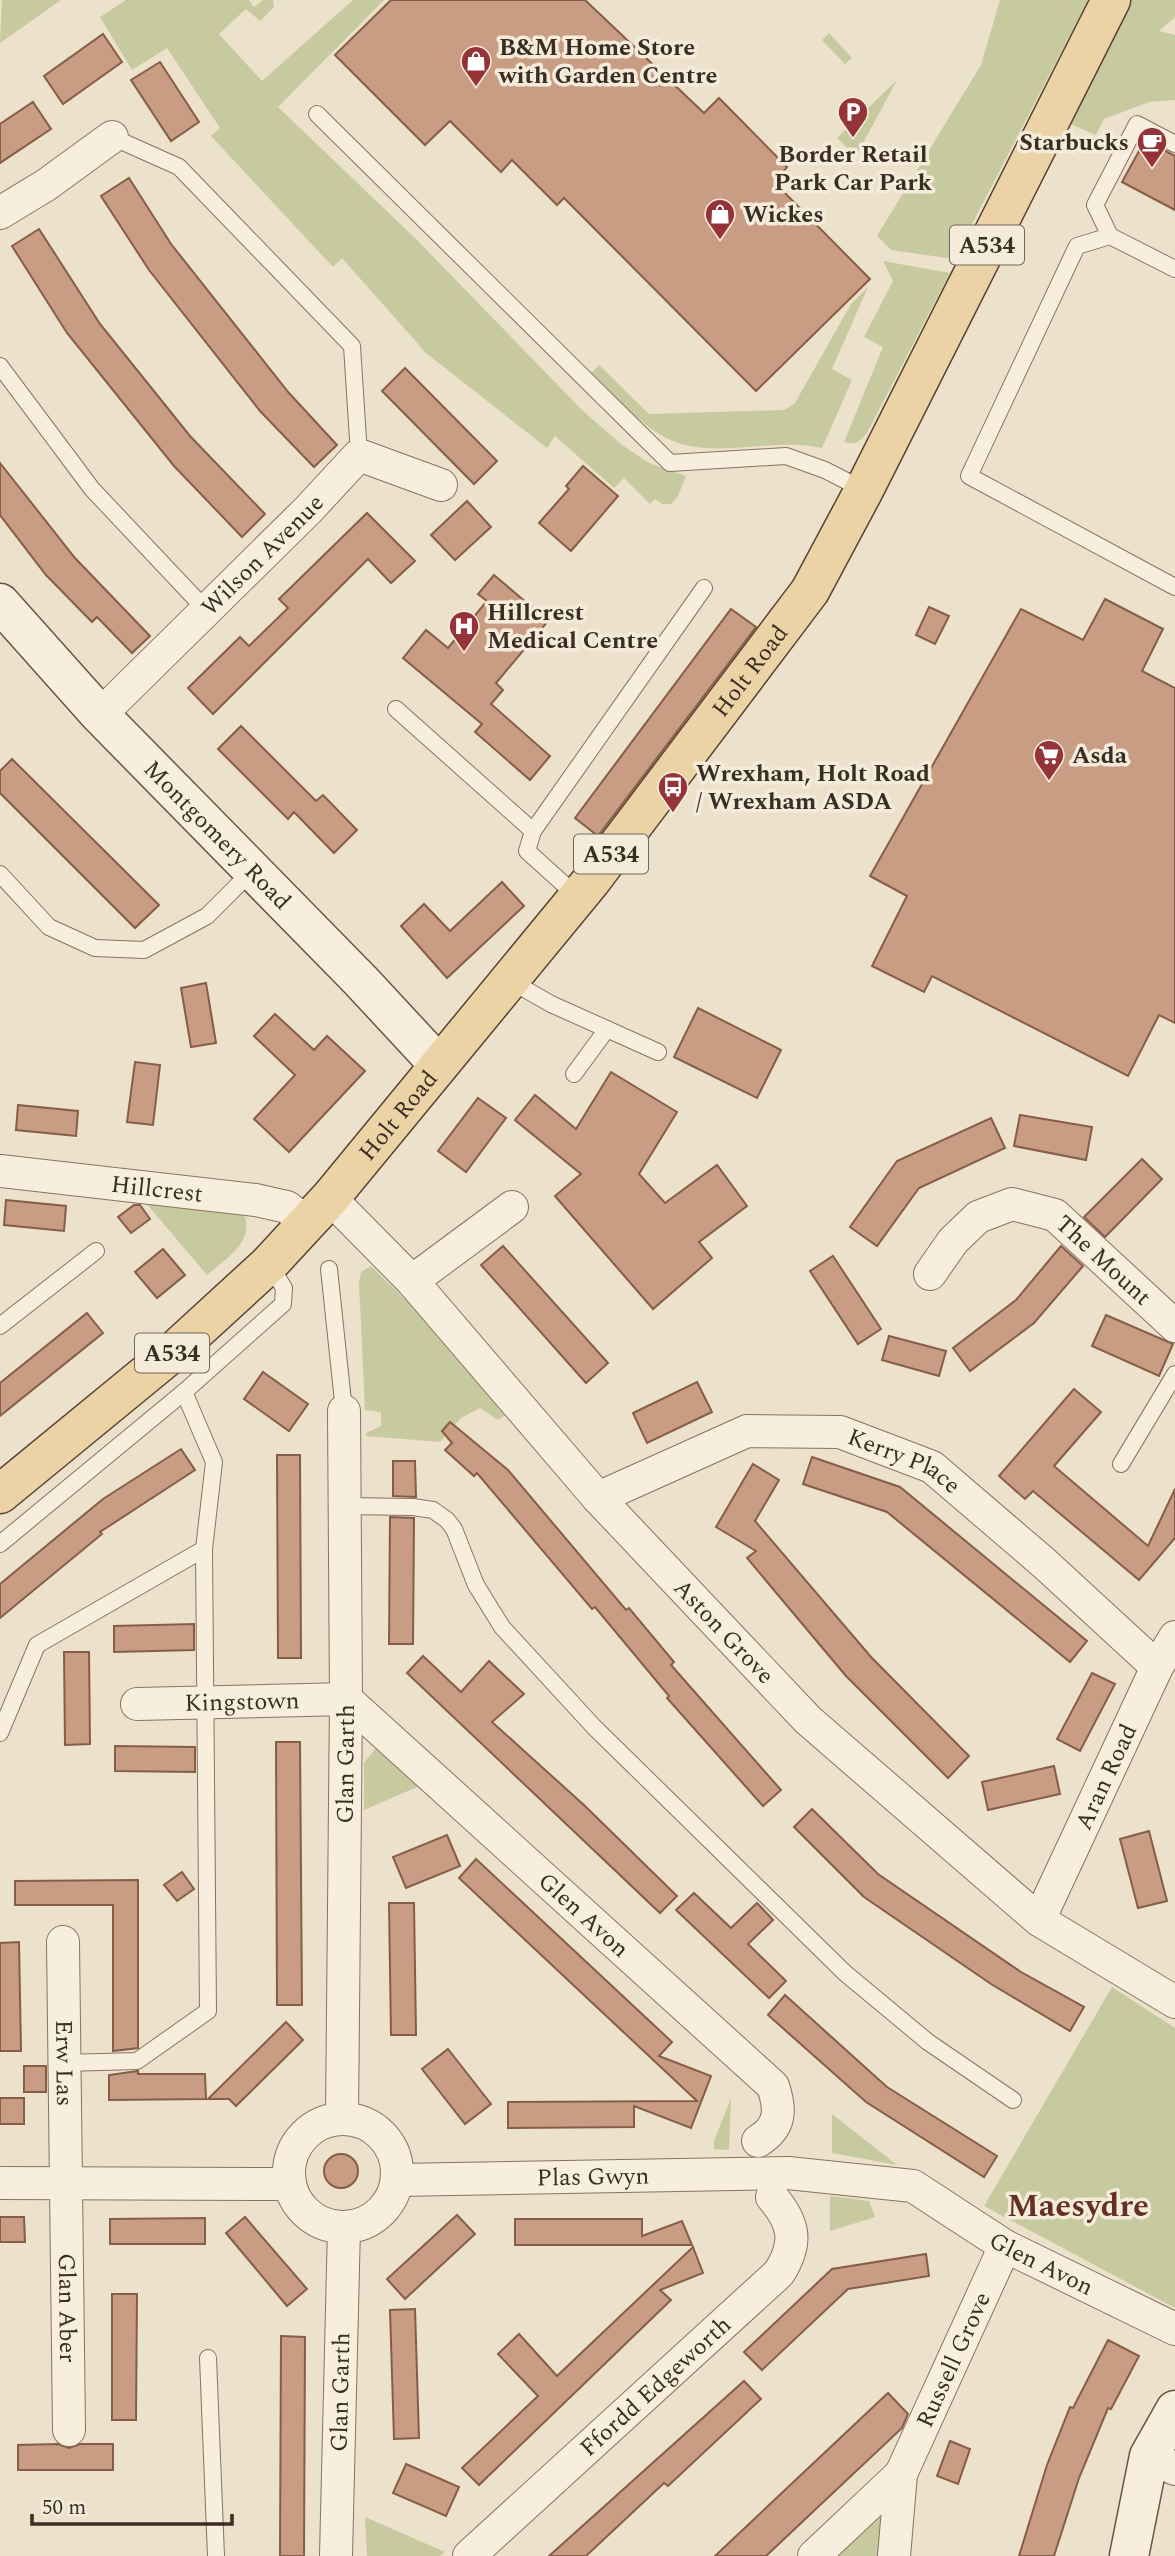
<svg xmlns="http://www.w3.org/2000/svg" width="1175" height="2556" font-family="Spectral,serif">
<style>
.green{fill:#c7ca9f}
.building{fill:#c89d83;stroke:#865d47;stroke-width:2}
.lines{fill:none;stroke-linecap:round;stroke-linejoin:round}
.lane-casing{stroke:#887360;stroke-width:18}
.street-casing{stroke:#887360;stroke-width:34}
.secondary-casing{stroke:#6a5543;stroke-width:41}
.primary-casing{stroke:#574233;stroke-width:41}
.lane{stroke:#f7eede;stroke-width:16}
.street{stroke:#f7eede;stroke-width:32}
.secondary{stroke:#f7eede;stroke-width:38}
.primary{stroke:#ecd3a6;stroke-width:38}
.labels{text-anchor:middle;stroke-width:7;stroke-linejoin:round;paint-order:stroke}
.shield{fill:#f4ebda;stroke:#726659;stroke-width:2}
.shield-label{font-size:23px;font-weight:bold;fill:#3a2d22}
.poi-label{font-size:24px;font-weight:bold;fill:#3a2d22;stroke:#f4ebda;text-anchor:start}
.street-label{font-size:24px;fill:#3a2d22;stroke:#f4ebda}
.district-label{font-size:32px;font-weight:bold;fill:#642f24;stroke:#f4ebda}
</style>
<rect width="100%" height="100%" fill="#ece1cb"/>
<g class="green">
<polygon points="2,0 61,0 0,43"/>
<polygon points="126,0 249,0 254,7 263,0 273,0 274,7 260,21 246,9 219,34 262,81 353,0 384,0 278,107 417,240 583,411 622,445 649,463 686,476 678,496 671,504 662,504 655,499 650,504 624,478 614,488 555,436 547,448 426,353 342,258 333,267 211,136 220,128 167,48 132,70 100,17"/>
<polygon points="1000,0 1088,0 954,259 891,250 877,236 981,65"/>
<polygon points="1126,0 1175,0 1175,17 1159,31 1175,35 1175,100 1149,102 1104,119 1096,135 1064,121"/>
<polygon points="829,33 852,58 845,64 822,40"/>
<polygon points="897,80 856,156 837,138"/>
<path d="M883 261 950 273 867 433C859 442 856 445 844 442L883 347 864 337 893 281Z"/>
<path d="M868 287 832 369 852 380 822 448C775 437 716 459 673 441 641 428 616 396 591 373L599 365 649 414 784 410 795 403 851 304Z"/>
<path d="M140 1196 243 1212C257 1240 226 1259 207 1275Z"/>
<polygon points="371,1266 407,1301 422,1292 517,1407 498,1420 480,1408 461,1418 440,1442 366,1436 366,1433 381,1426 381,1412 365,1410 359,1282 361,1272"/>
<polygon points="386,1747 431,1781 364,1810 364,1763 376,1748"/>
<polygon points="1112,1987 1175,2028 1175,2308 984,2206"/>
<polygon points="731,2098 729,2150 714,2149 714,2141"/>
<polygon points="832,2114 897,2165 832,2153"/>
<polygon points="830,2196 869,2201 875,2217 830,2231"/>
<polygon points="896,2493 890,2556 829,2556"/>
<polygon points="365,2517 445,2552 440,2556 367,2556"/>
</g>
<g class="building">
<polygon points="391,0 585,0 704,113 719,98 787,167 784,171 787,173 776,184 870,279 756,391 564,198 557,205 512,160 501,172 450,121 425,145 335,55"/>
<polygon points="103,34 122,62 63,104 44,76"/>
<polygon points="160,62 199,122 171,141 131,80"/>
<polygon points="33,102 51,129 0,163 0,124"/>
<polygon points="1145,140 1175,156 1175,210 1122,182"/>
<polygon points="129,178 171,244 289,393 337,445 314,467 260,411 149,270 101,196"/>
<polygon points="39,229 100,324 190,436 265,514 242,537 174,466 67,333 12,246"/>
<polygon points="405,368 497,461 474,484 382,391"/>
<polygon points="0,463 75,558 150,636 132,653 97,617 92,622 46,575 0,515"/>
<polygon points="583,466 618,496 571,551 539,523 569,489 566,486"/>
<polygon points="467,501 491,527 455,560 431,535"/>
<polygon points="367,513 415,561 391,583 368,559 213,714 188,688 240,637 249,646 288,608 279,599"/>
<polygon points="494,575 548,621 496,683 503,690 491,704 550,756 530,780 475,732 482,724 403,658 426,630 448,648 487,601 478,594"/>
<polygon points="1105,599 1163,629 1142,671 1175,688 1175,1023 1159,1015 1128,1076 932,976 924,992 872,966 907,896 870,876 1021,609 1083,640"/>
<polygon points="929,607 949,616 935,644 916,635"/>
<polygon points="731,609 756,627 598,836 575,818"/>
<polygon points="241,726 316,801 323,795 357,830 334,853 294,812 288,819 218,749"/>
<polygon points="12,759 159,905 135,928 0,793 0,771"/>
<polygon points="502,882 524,906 447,978 401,926 424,904 450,931"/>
<polygon points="206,983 216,1043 191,1047 181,988"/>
<polygon points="698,1008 781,1050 757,1098 674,1057"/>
<polygon points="275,1014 314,1050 327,1036 365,1071 289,1152 254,1119 295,1075 254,1036"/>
<polygon points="135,1062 160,1065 153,1125 127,1122"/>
<polygon points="611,1072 677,1112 639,1174 665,1203 717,1165 747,1206 699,1242 712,1258 653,1309 555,1196 581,1174 515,1120 535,1095 576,1129"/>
<polygon points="478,1098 506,1118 466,1172 438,1151"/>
<polygon points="18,1105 78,1111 76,1136 16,1130"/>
<polygon points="1020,1115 1092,1127 1086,1160 1014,1146"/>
<polygon points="991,1118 1005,1148 919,1188 877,1246 850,1227 897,1161"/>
<polygon points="1142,1159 1162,1179 1105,1237 1084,1217"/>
<polygon points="6,1200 66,1206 64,1231 4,1225"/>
<polygon points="134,1205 140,1205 150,1219 131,1233 118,1217"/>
<polygon points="503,1246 608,1363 586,1383 481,1265"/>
<polygon points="1061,1246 1083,1266 1034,1323 970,1371 953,1348 1016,1300"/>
<polygon points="163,1249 185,1275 157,1298 135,1272"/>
<polygon points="833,1256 881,1329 858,1344 810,1271"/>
<polygon points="87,1313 103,1333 0,1416 0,1383"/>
<polygon points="1106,1315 1173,1344 1159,1376 1092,1346"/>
<polygon points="889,1336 946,1351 939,1376 882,1360"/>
<polygon points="263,1372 308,1404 289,1431 244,1399"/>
<polygon points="697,1382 712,1412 647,1443 633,1413"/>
<polygon points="1074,1389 1101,1412 1054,1466 1148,1546 1175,1489 1175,1538 1139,1580 1033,1491 1025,1499 999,1476"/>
<polygon points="450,1422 508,1470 626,1610 629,1608 674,1662 671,1665 781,1790 763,1806 667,1698 669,1696 595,1607 592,1609 477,1473 474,1476 445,1450 452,1443 442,1431"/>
<polygon points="181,1449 195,1470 100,1532 102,1534 0,1618 0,1584 103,1499"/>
<polygon points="277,1455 300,1455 301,1658 278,1658"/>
<polygon points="812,1457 900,1487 1087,1641 1070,1662 887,1512 803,1484"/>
<polygon points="393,1461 415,1461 416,1497 393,1496"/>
<polygon points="753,1464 779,1480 755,1521 871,1657 969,1756 948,1778 846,1676 747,1558 756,1551 716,1527"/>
<polygon points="390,1517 414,1518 413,1644 389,1644"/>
<polygon points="194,1624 194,1650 114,1652 114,1626"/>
<polygon points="64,1652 89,1652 90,1744 65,1745"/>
<polygon points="423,1656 461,1692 489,1661 524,1694 492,1722 585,1806 677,1896 660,1913 407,1673"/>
<polygon points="1092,1673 1115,1684 1080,1751 1057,1739"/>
<polygon points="276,1742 300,1742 302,2005 277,2005"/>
<polygon points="115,1746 195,1747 195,1772 115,1771"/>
<polygon points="1054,1766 1060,1794 988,1810 982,1782"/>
<polygon points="812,1809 878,1874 1021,1972 1084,2007 1070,2031 991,1984 864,1897 794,1827"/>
<polygon points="1149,1831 1167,1901 1138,1908 1120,1839"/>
<polygon points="447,1835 460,1866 406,1888 393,1857"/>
<polygon points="476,1859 672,2042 659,2056 711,2076 691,2128 634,2106 634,2127 508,2128 508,2102 697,2101 459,1878"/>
<polygon points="182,1872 194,1889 177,1901 164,1885"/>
<polygon points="138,1880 138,2048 113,2051 113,1905 15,1905 15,1881"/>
<polygon points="694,1893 731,1928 757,1903 773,1920 748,1944 786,1981 769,1998 676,1910"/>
<polygon points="389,1903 414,1903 416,2035 391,2035"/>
<polygon points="19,1942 21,2051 0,2051 0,1943"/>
<polygon points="785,1995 887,2087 997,2156 984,2177 866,2102 768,2015"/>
<polygon points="286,2022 303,2040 236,2106 229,2099 208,2099"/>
<polygon points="448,2049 491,2104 465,2124 422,2069"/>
<rect x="24" y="2066" width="22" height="26"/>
<polygon points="138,2071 138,2074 205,2074 206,2099 109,2100 109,2075"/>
<rect x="0" y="2098" width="24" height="26"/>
<circle cx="341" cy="2171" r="17"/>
<polygon points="457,2215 475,2234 405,2299 387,2279"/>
<polygon points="0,2217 24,2217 25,2242 0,2242"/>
<polygon points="245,2217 307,2289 287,2306 226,2233"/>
<polygon points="205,2218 205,2244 110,2244 110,2219"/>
<polygon points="515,2219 642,2219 642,2236 682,2221 692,2245 515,2245"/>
<polygon points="693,2247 703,2273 660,2290 671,2300 479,2485 462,2468 538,2396 498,2354 519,2334 557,2376"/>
<polygon points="926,2254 929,2276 848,2289 762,2370 744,2352 832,2269"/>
<polygon points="112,2294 137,2294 136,2420 112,2420"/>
<polygon points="415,2309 419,2438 394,2439 390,2310"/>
<polygon points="281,2336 305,2337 304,2556 280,2556"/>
<polygon points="1108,2340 1139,2356 1111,2409 1108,2408 1079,2478 1054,2556 1019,2556 1047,2465 1070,2407 1073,2408"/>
<polygon points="744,2381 761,2399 668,2486 664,2483 586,2556 549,2556"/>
<polygon points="888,2393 908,2414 902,2428 766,2556 715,2556"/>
<polygon points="950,2441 970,2449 958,2484 937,2476"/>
<polygon points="58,2444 69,2448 80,2444 113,2444 113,2470 18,2470 18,2445"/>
<polygon points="406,2464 459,2487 446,2516 393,2493"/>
</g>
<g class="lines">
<g class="lane-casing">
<g id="lane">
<polyline points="317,114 670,463 786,456 825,470 864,490"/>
<polyline points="112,137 179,167 352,346 359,455"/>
<polyline points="1110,236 1095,205 1137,124 1175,144"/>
<polyline points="1175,269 1110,236 1077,246 969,476 1175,587"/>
<polyline points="0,366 92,489 206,610"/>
<polyline points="396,709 533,831 527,851 578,897"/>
<polyline points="533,831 704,588"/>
<polyline points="0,874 49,927 95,948 144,950 207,916 252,871"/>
<polyline points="509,980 551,1004 658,1052"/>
<polyline points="574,1074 607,1029"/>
<polyline points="329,1269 344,1411"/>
<polyline points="0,1326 96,1251"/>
<polyline points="1121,1464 1175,1374"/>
<polyline points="345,1506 413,1507 433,1510 447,1520 454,1529 476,1585 502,1627 594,1727 845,1973 928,2042 1013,2100"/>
<polyline points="0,1544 184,1392 283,1304 284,1288 269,1264"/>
<polyline points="0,1733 37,1645 204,1549"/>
<polyline points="65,2063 137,2061 208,2011 204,1549 214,1462 184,1392"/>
<polyline points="208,2358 216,2556"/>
</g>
</g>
<g class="street-casing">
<g id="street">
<polyline points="0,213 46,185 112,137"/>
<path id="s1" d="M100 715 308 510 359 455 441 485"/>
<path id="s2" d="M0 1171 256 1200 287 1207 307 1223"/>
<path id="s3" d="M330 1198 412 1281 598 1498 808 1720 1039 1920 1175 2002"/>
<path id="s4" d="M930 1274 953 1241 978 1217 1012 1204 1055 1215 1175 1326"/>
<polyline points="412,1281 512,1207"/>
<path id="s5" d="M598 1498 747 1431 840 1432 932 1467 1044 1563 1157 1667"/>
<path id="s6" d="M137 1704 346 1699 773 2086C781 2110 781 2127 758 2141"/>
<path id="s7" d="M1039 1920 1157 1667 1175 1637"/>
<path id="s8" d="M63 1942 69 2430"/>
<path id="s9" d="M342 2118 346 1699 344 1411"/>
<circle cx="343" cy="2173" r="54"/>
<path id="s10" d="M397 2180 788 2173 913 2186 1005 2246 1175 2329"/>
<polyline points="0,2183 290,2184"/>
<polyline points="1149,2456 1175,2469"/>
<path id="s11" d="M336 2556 344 2227"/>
<path id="s12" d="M469 2556 779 2273C798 2243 795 2224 772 2197"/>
<polyline points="814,2556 901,2474"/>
<path id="s13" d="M894 2556 901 2474 1005 2246"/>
</g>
</g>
<g class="secondary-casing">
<g id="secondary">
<path id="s14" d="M0 603 100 715 361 981 439 1065"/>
<polyline points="1129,2556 1149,2456 1175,2410"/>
</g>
</g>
<g class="primary-casing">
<g id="primary">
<path id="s15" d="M0 1494 173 1352 269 1264 330 1198 591 881 810 591 864 490 1111 0"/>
</g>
</g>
<use href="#lane" class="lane"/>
<use href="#street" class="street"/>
<use href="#secondary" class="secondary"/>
<use href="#primary" class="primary"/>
</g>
<defs>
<g id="shop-pin" transform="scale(1.575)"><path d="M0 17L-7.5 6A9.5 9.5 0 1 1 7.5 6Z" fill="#943439" stroke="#f4ebda"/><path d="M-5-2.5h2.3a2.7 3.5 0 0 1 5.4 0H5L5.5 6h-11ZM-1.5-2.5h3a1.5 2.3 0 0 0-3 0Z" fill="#fff"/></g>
<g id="parking-pin" transform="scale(1.575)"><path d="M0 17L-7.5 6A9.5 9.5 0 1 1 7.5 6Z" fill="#943439" stroke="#f4ebda"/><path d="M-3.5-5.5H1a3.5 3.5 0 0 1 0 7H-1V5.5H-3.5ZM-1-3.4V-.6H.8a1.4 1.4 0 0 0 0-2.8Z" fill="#fff"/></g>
<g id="cafe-pin" transform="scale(1.575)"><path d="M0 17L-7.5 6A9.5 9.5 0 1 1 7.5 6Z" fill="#943439" stroke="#f4ebda"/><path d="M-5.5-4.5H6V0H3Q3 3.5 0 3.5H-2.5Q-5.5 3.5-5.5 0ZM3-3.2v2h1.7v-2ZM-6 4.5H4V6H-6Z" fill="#fff"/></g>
<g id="hospital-pin" transform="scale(1.575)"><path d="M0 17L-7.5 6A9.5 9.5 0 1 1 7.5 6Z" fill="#943439" stroke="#f4ebda"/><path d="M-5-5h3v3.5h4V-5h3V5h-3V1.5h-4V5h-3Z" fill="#fff"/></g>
<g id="supermarket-pin" transform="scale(1.575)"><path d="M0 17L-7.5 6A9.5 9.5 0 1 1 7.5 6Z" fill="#943439" stroke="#f4ebda"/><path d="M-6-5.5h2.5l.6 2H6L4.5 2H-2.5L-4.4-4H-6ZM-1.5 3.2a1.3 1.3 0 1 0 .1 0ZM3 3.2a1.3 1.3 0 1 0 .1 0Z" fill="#fff"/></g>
<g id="bus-pin" transform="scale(1.575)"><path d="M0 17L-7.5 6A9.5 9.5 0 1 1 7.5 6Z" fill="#943439" stroke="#f4ebda"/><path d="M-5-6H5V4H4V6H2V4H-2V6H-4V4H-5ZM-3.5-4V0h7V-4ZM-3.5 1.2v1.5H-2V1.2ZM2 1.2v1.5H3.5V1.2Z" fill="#fff"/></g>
</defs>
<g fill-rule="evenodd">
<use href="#shop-pin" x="476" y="61"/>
<use href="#parking-pin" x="853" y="112"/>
<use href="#cafe-pin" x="1152" y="142"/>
<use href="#shop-pin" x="720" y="214"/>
<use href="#hospital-pin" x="464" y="626"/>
<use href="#supermarket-pin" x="1049" y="755"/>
<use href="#bus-pin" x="673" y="787"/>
</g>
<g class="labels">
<g class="shield">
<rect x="950" y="225.5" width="74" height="39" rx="5"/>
<rect x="574" y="834.5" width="74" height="39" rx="5"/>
<rect x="135" y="1333.5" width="74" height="39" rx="5"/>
</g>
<g class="shield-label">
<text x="987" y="253">A534</text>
<text x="611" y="862">A534</text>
<text x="172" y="1361">A534</text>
</g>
<g class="poi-label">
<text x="499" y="55">B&amp;M Home Store<tspan x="499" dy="28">with Garden Centre</tspan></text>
<text x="1129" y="150" text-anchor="end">Starbucks</text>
<text x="853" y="162" text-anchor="middle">Border Retail<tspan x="853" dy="28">Park Car Park</tspan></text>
<text x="743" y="222">Wickes</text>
<text x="487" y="620">Hillcrest<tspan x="487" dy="28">Medical Centre</tspan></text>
<text x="1072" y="763">Asda</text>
<text x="696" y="781">Wrexham, Holt Road<tspan x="696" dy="28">/ Wrexham ASDA</tspan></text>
</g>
<g class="street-label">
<text dy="8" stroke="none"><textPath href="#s1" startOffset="228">Wilson Avenue</textPath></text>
<text dy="8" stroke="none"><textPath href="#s15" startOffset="1118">Holt Road</textPath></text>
<text dy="8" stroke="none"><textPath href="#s14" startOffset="318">Montgomery Road</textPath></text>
<text dy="8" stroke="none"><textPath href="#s15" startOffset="551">Holt Road</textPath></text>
<text dy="8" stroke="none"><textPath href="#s2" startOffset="158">Hillcrest</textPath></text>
<text dy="8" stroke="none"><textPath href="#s4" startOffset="222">The Mount</textPath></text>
<text dy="8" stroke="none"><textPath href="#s5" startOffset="327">Kerry Place</textPath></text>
<text dy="8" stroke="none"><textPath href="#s3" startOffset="586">Aston Grove</textPath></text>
<text dy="8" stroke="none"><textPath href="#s6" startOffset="105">Kingstown</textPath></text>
<text dy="8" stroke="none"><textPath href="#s9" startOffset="354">Glan Garth</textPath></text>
<text dy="8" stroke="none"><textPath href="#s7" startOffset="158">Aran Road</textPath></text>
<text dy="8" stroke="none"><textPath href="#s6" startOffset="530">Glen Avon</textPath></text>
<text dy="8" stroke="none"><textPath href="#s8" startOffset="121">Erw Las</textPath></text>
<text dy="8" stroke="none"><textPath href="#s10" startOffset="196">Plas Gwyn</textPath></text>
<text dy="8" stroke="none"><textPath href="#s10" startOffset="667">Glen Avon</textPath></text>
<text dy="8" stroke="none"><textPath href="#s8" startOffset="366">Glan Aber</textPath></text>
<text dy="8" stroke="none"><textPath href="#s13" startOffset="208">Russell Grove</textPath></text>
<text dy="8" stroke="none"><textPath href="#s12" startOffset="252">Ffordd Edgeworth</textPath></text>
<text dy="8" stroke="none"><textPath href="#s11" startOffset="164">Glan Garth</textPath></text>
</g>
<g class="district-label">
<text x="1078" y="2216">Maesydre</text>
</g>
</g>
<path d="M32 2514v10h200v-10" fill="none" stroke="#3a2d22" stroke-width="3.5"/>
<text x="42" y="2514" font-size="21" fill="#3a2d22" stroke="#f4ebda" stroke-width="5" paint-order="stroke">50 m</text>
</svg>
